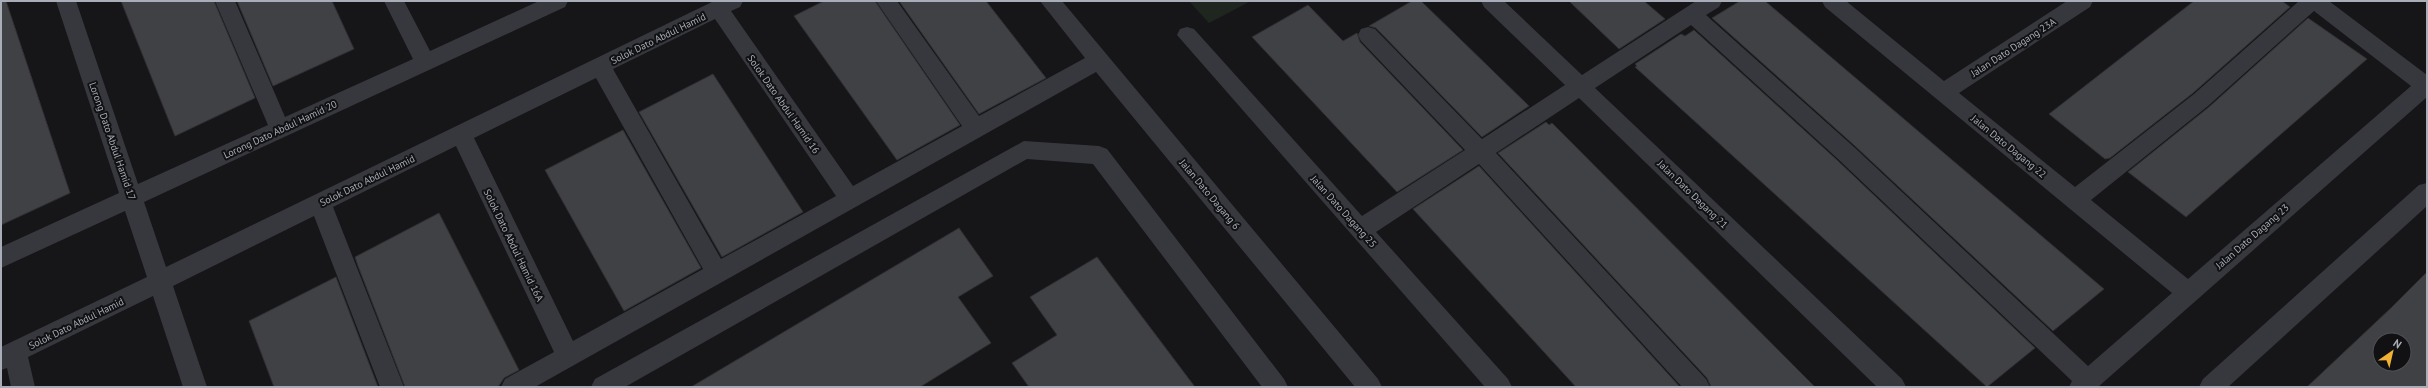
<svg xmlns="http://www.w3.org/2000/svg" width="2428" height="388" font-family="'PT Sans',sans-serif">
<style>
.green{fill:#1e261f}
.building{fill:#404145;stroke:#303034;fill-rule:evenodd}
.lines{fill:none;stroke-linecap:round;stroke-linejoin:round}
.minor{fill:#37383d;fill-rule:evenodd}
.labels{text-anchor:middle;stroke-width:4;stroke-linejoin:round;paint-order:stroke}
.street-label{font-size:10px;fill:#a8adb8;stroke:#111113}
</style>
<rect width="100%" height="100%" fill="#161618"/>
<polygon class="green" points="1189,1 1251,1 1209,23"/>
<g class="building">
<polygon points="1,1 6,1 70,193 1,225"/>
<polygon points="121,1 214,1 255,98 175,136"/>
<polygon points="237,1 332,1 354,49 273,86"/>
<polygon points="824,1 875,1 960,125 897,160 794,16"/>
<polygon points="899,1 986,1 1046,78 979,114"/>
<polygon points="1412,1 1421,1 1529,106 1482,137 1376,28 1369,26"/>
<polygon points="1569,1 1644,1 1665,19 1619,49"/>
<polygon points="1740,1 1765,1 2104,289 2053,331 1855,146 1712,18"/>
<polygon points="2194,1 2282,1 2290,7 2193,93 2110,158 2105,159 2049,114"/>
<polygon points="1308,5 1343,41 1357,33 1360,42 1463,150 1397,192 1252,37"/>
<polygon points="2308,18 2367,59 2186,217 2128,172 2209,107"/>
<polygon points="1694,30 1837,160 2035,348 1987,387 1635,67 1637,66 1635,64 1681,34 1685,36"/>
<polygon points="713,74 803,212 722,257 639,112"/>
<polygon points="1546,122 1549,125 1552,123 1815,387 1711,387 1707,378 1498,153"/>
<polygon points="623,130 701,268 624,311 545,170"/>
<polygon points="1479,166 1680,387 1576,387 1413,209"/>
<polygon points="439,213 519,370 504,378 498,387 405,387 358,266 355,257"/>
<polygon points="959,228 993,276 958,297 991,343 920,387 691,387"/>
<polygon points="1097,257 1195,387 1029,387 1012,363 1057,335 1030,297"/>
<path d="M2427 272V387H2307L2392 307ZM2380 340H2404V364H2380Z"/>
<polygon points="336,277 378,387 274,387 249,321"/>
</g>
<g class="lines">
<g class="minor">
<path d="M56 1H76L138 184 268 125 215 1H235L285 117 413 59 384 1H404L430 51 539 1H568L565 7 144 202 166 267 714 1H743L740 7 731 11 853 186 962 126 876 1H897L979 116 1085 58 1040 1H1062L1378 379 1382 387H1355L1096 72 535 387H501L505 379 554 352 456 146 333 207 404 387H380L314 216 173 286 207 387H183L153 296 28 357 35 387H11L7 368 1 370V347L147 277 125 211 1 268V247L119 193ZM715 19 836 196 721 259 613 69ZM596 78 703 269 573 341 474 138Z"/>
<path d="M1481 1H1504L1582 75 1696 1H1722L1719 7 1706 15 1854 147 2088 366 2172 293 1825 7 1822 1H1846L1944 81 2067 1H2093L2090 7 1959 93 2075 187 2194 94 2299 1H2329L2427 75V97L2098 387H2069L2072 381 1838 159 1691 25 1595 88 1902 379 1906 387H1877L1579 98 1496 153 1706 379 1710 387H1682L1479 164 1376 232 1508 379 1512 387H1485L1177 35 1180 29 1187 27 1194 29 1362 216 1465 150 1361 41 1358 35 1361 29 1368 27 1375 29 1482 139 1565 85 1484 7ZM2314 11 2411 86 2188 279 2091 200 2208 106Z"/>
<polygon points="1024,141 1099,146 1107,149 1284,379 1288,387 1262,387 1093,164 1027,159 625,387 591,387 595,379"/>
<polygon points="2427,183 2427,206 2228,387 2199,387 2203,379 2419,185"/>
</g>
</g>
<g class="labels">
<g class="street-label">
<text transform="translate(658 38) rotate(-26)" y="4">Solok Dato Abdul Hamid</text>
<text transform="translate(2013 47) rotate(-33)" y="4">Jalan Dato Dagang 23A</text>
<text transform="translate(784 104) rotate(55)" y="4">Solok Dato Abdul Hamid 16</text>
<text transform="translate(280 129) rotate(-25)" y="4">Lorong Dato Abdul Hamid 20</text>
<text transform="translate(113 141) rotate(71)" y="4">Lorong Dato Abdul Hamid 17</text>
<text transform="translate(2009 146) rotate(39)" y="4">Jalan Dato Dagang 22</text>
<text transform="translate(367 180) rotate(-26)" y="4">Solok Dato Abdul Hamid</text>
<text transform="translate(1210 194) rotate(50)" y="4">Jalan Dato Dagang 6</text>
<text transform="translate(1693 194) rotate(44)" y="4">Jalan Dato Dagang 21</text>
<text transform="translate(1344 211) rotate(48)" y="4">Jalan Dato Dagang 25</text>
<text transform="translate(2252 236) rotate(-41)" y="4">Jalan Dato Dagang 23</text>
<text transform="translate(514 245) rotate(64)" y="4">Solok Dato Abdul Hamid 16A</text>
<text transform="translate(76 323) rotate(-26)" y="4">Solok Dato Abdul Hamid</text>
</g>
</g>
<rect width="2428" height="388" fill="none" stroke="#a8adb8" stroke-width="4"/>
<g transform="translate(2392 352) rotate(34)"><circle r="19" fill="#111113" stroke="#4d4f55"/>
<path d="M0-3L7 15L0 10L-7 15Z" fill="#f2b134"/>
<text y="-6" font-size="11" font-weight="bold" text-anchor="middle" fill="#a8adb8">N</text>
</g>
</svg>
